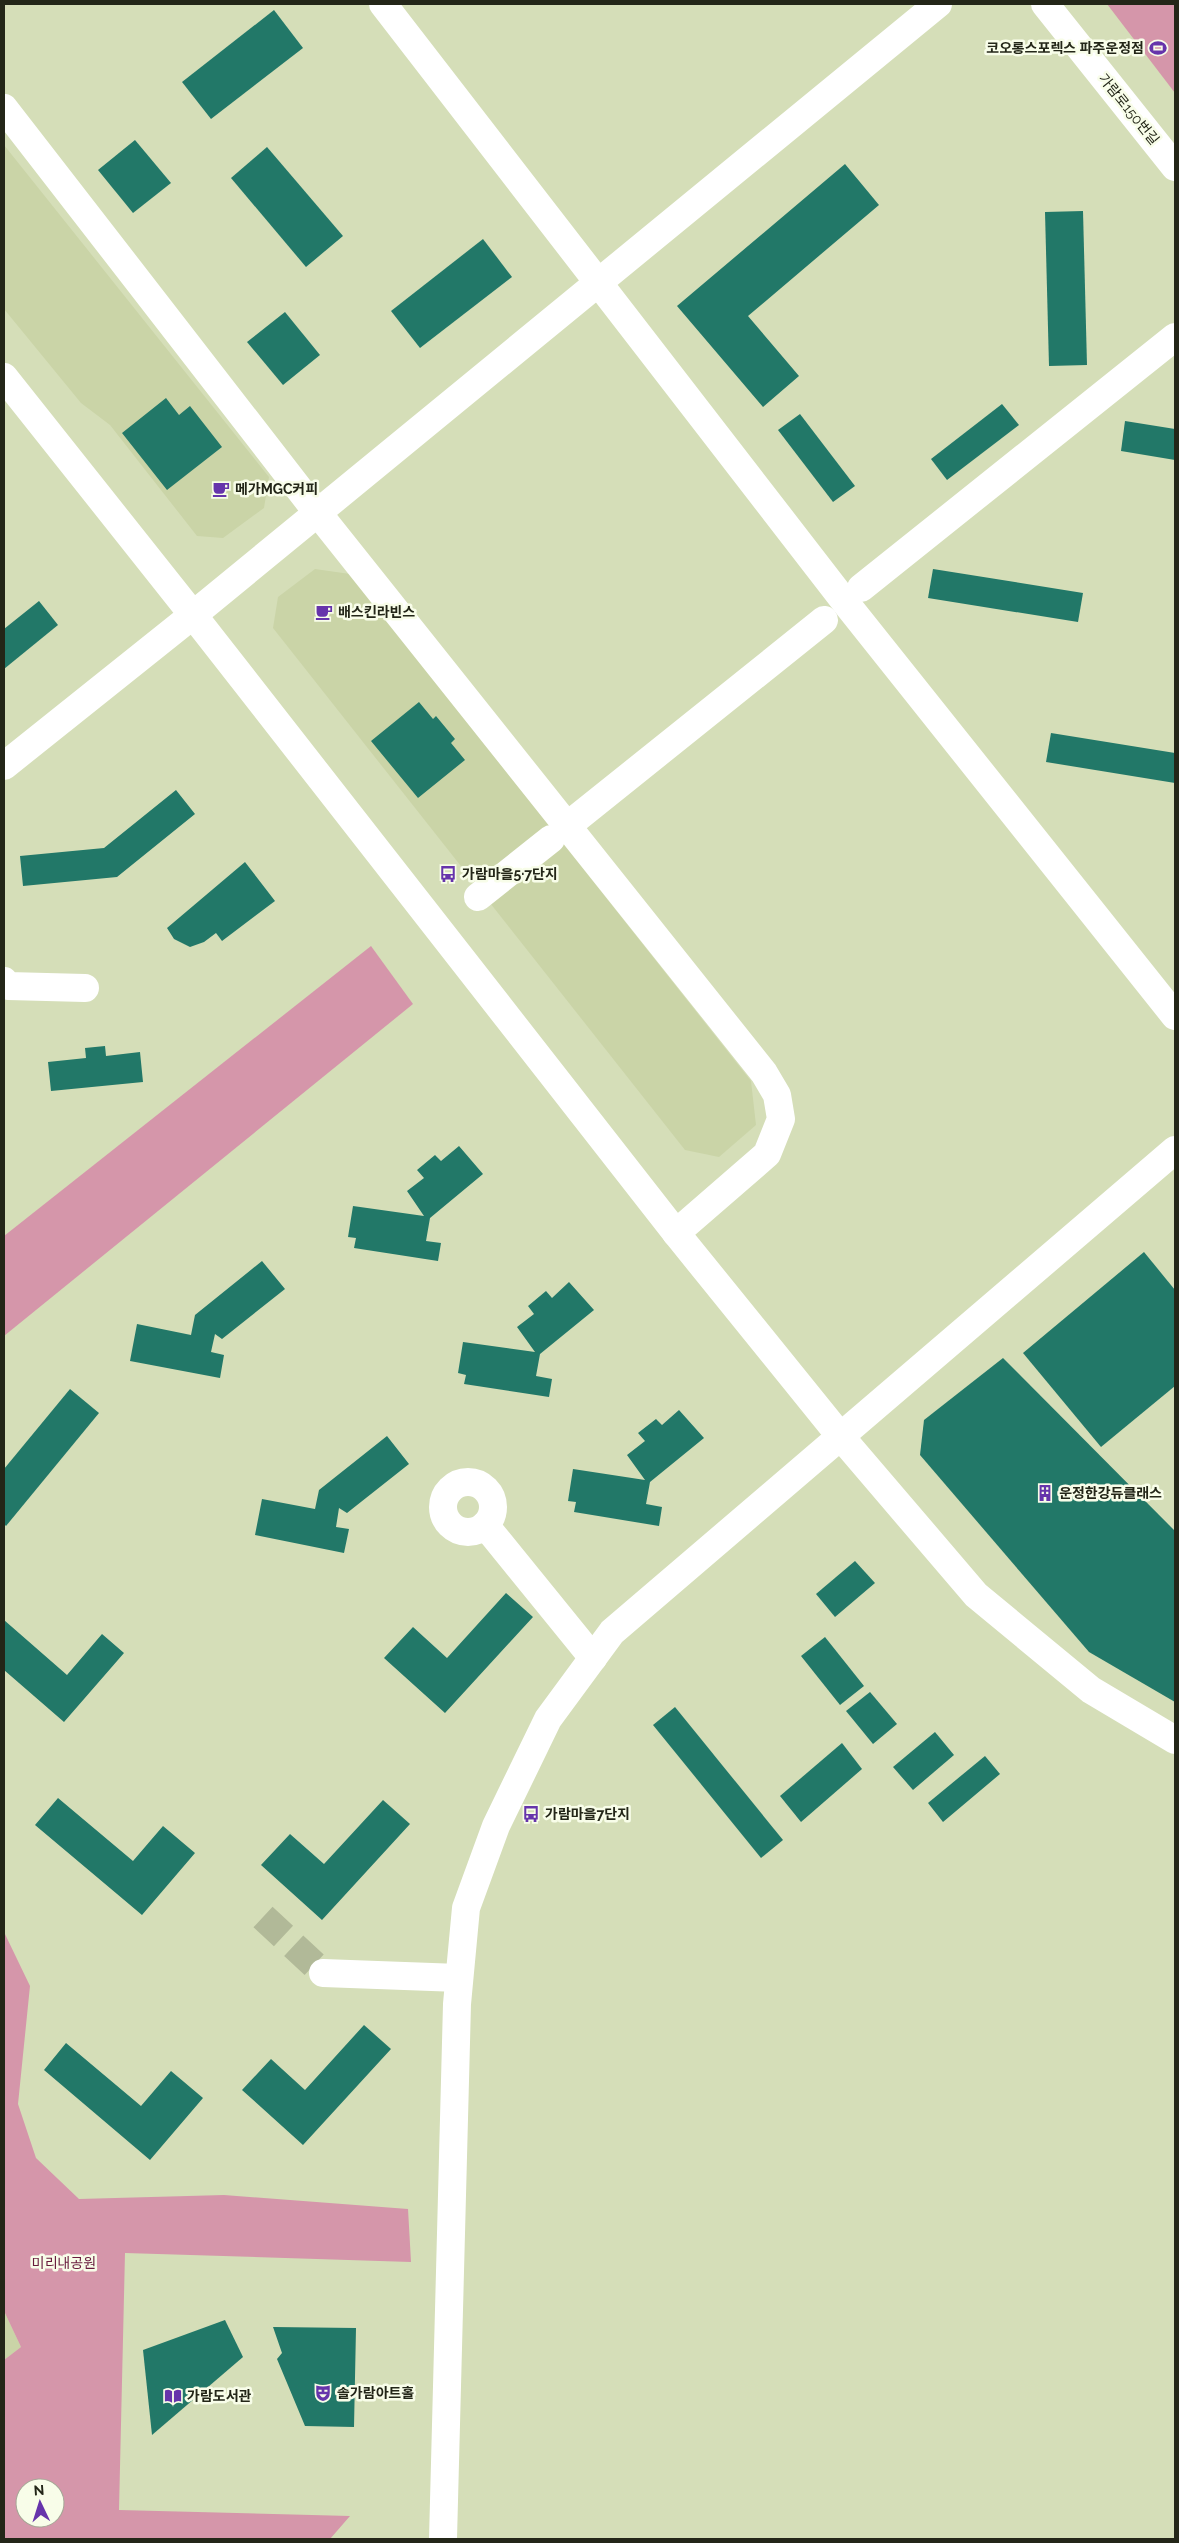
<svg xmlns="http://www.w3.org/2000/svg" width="1179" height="2543" font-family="Raleway,'Noto Sans KR',sans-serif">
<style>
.built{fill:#cad4a7}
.green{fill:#d596aa;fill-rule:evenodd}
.building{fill:#227868}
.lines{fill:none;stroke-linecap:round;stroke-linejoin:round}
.minor-tunnel{stroke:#b1b998;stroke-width:28;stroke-dasharray:28 14;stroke-linecap:butt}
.minor{stroke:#fff;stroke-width:28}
.labels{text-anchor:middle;stroke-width:5;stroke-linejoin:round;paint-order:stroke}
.poi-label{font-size:14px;font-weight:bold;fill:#232618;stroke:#f8fde9;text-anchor:start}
.street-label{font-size:14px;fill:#232618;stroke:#f8fde9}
.park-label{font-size:14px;fill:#681b3d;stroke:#f8fde9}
</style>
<rect width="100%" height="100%" fill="#d5deb8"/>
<g class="built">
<polygon points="4,145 269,477 264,508 223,538 197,536 110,425 81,403 4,309"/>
<polygon points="315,569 350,574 751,1081 756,1125 719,1157 685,1150 273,628 278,597"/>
<polygon points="4,2311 21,2347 4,2360"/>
</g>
<g class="green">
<polygon points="1107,4 1175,4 1175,93"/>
<polygon points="371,946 413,1004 4,1336 4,1236"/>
<path d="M4 1932 30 1986 18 2104 36 2158 79 2199 224 2195 408 2209 411 2262 125 2253 119 2510 350 2516 330 2539H4V2360L21 2347 4 2311ZM25 2488H55V2518H25Z"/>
</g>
<g class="building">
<polygon points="274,10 303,48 211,119 182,82"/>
<polygon points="135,140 171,183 133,213 98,170"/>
<polygon points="267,147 343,236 306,267 231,178"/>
<polygon points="845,164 879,205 748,316 799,376 763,407 677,306"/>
<polygon points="1083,211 1087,365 1049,366 1045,212"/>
<polygon points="483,239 512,277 420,348 391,311"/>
<polygon points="285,312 320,355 283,385 247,342"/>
<polygon points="166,398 179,415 190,406 222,447 167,490 122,433"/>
<polygon points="1002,404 1019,425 947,480 931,459"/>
<polygon points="800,414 855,486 833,502 778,430"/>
<polygon points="1125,421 1175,429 1175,460 1121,451"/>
<polygon points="933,569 1083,593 1078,622 928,598"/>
<polygon points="39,601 58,625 4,669 4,629"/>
<polygon points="419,702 433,719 436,716 455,739 451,743 465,760 418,798 371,741"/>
<polygon points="1051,733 1175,753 1175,783 1046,762"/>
<polygon points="176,790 195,814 117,877 23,886 20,856 104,848"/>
<polygon points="245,862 275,901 222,941 216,933 204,942 190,947 174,939 167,928"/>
<polygon points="105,1046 106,1056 140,1052 143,1082 51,1091 48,1062 86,1058 85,1048"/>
<polygon points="459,1146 483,1174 430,1218 426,1241 441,1243 438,1261 354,1248 356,1238 348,1237 353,1206 424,1216 407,1191 424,1178 417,1170 435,1155 441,1161"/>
<polygon points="1144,1252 1175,1290 1175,1386 1101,1447 1023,1353"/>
<polygon points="262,1261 285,1289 222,1339 215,1334 211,1352 224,1355 220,1378 130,1361 137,1324 191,1335 195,1315"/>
<polygon points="569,1282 594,1310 540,1354 536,1376 552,1379 549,1397 464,1384 466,1375 458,1373 463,1342 535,1352 517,1327 534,1314 528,1306 546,1291 552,1298"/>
<polygon points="1003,1358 1175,1531 1175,1702 1089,1652 920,1455 924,1420"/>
<polygon points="70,1389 99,1413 6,1526 4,1524 4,1469"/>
<polygon points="679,1410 704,1438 650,1482 646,1504 662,1507 659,1526 574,1512 576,1502 568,1501 573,1469 645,1480 627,1455 645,1441 638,1433 656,1419 662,1425"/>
<polygon points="387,1436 409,1464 347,1513 339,1508 336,1527 349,1529 344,1553 255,1535 262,1499 315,1509 319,1490"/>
<polygon points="855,1561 875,1583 835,1617 816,1594"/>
<polygon points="506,1593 533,1617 445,1713 384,1658 413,1627 447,1658"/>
<polygon points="4,1620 67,1675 102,1634 124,1653 64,1722 4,1670"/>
<polygon points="825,1637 864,1686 840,1705 801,1656"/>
<polygon points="870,1692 897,1724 873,1744 846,1711"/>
<polygon points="675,1707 783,1840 761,1858 653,1725"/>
<polygon points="935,1732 954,1755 913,1790 893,1767"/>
<polygon points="842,1743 862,1769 801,1822 780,1796"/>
<polygon points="985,1756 1000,1774 943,1822 928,1803"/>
<polygon points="58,1798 133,1861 163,1826 195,1853 142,1915 35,1825"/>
<polygon points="383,1800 410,1824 322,1920 261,1865 290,1834 324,1864"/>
<polygon points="364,2025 391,2049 303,2145 242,2090 271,2059 305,2090"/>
<polygon points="66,2043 141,2106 171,2071 203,2098 150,2160 44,2070"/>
<polygon points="225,2320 243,2357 152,2435 143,2350"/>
<polygon points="273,2327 356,2328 354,2427 305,2426 277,2359 282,2353"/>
</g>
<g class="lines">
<polyline class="minor-tunnel" points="263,1917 323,1973"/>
<g class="minor">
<polyline points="383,4 845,602 1175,1016"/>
<polyline points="1045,4 1175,167"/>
<polyline points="4,108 317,512 764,1073 777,1095 781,1119 767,1154 676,1233"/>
<polyline points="4,377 193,615 676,1233 841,1437 976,1595 1091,1690 1175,1740"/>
<polyline points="861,588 1175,337"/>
<polyline points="4,766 193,615 938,4"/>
<polyline points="577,818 824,620"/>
<polyline points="478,897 551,839"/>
<polyline points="4,981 8,986 85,988"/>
<circle cx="468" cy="1507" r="25"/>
<polyline points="485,1525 593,1658"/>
<polyline points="323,1973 459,1978"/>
<polyline points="443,2539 457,2004 466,1908 496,1826 548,1719 612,1632 1175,1150"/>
</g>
</g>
<defs>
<g id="stadium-bare" transform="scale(1.35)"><path d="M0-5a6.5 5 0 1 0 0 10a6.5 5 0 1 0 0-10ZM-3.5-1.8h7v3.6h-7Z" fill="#6634ab" stroke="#f8fde9" stroke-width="2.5" paint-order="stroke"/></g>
<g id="cafe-bare" transform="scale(1.35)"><path d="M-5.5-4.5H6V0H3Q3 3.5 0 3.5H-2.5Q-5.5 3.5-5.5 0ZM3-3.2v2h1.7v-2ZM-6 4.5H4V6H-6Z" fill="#6634ab" stroke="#f8fde9" stroke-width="2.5" paint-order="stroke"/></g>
<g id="bus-bare" transform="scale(1.35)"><path d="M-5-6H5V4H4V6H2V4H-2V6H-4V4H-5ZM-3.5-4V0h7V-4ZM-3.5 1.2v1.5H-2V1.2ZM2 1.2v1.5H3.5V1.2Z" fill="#6634ab" stroke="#f8fde9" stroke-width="2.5" paint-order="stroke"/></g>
<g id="building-bare" transform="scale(1.35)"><path d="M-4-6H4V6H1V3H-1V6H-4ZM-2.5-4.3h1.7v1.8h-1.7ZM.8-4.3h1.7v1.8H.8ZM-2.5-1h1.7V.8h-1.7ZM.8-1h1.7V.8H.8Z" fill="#6634ab" stroke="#f8fde9" stroke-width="2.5" paint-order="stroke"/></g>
<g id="theatre-bare" transform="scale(1.35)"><path d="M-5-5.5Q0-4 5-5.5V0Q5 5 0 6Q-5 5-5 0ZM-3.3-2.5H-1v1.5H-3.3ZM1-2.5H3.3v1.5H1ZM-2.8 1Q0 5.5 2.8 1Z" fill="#6634ab" stroke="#f8fde9" stroke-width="2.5" paint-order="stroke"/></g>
<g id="library-bare" transform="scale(1.35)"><path d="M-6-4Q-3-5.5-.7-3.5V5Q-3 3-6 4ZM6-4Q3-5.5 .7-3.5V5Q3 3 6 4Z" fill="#6634ab" stroke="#f8fde9" stroke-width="2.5" paint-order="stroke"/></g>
</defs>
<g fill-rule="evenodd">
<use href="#stadium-bare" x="1158" y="48"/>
<use href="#cafe-bare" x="221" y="489"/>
<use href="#cafe-bare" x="324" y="612"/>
<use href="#bus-bare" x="448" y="874"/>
<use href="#building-bare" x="1045" y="1493"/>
<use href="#bus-bare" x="531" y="1814"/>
<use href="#theatre-bare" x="323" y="2393"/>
<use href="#library-bare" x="173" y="2396"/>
</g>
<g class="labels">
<g class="poi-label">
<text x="1144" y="53" text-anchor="end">코오롱스포렉스 파주운정점</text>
<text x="235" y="494">메가MGC커피</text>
<text x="338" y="617">배스킨라빈스</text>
<text x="462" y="879">가람마을5·7단지</text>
<text x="1059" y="1498">운정한강듀클래스</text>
<text x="545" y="1819">가람마을7단지</text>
<text x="337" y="2398">솔가람아트홀</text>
<text x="187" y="2401">가람도서관</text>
</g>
<g class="street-label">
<text transform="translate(1129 109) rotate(51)" y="5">가람로150번길</text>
</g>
<g class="park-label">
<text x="64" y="2268">미리내공원</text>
</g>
</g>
<rect width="1179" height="2543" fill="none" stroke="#232618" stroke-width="10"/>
<g transform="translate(40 2503) rotate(356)"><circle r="24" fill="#f8fde9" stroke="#a3a795"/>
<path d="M0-4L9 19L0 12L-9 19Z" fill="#6634ab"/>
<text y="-8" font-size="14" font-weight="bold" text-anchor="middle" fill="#232618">N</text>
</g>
</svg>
